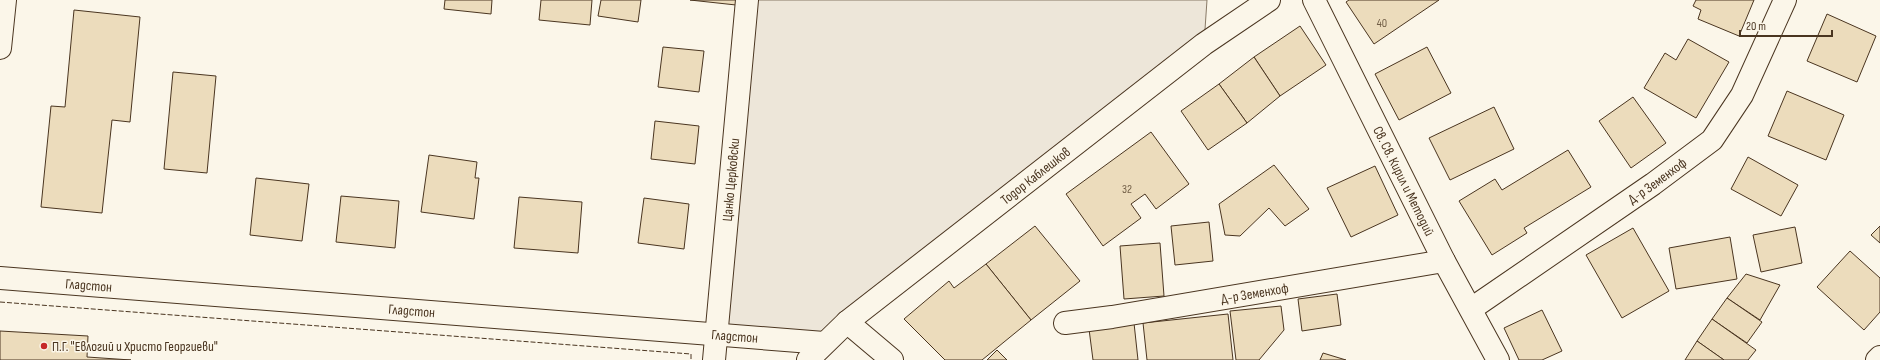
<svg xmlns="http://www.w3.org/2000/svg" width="1880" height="360" font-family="'Sofia Sans Condensed',sans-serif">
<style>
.green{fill:#ede6d9;stroke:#887966}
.building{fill:#ecdcbc;stroke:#4a3520}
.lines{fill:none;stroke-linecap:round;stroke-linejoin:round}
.minor-casing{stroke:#4a3520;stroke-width:24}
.minor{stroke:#fbf6e9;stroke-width:22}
.fence{stroke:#4a3520;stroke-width:1;stroke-dasharray:5 2;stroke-linecap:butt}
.poi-dot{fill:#c62828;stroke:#fbf6e9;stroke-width:1.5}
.labels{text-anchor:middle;stroke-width:3;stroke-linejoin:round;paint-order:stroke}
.number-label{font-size:12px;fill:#725f47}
.street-label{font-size:14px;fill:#4a3520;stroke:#fbf6e9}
.poi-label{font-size:14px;fill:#4a3520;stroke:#fbf6e9;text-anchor:start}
</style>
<rect width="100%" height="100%" fill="#fbf6e9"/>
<polygon class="green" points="747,0 1207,0 1204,44 824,343 716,335"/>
<g class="building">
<polygon points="445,0 492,0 491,14 444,9"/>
<polygon points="541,0 592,0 590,25 539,20"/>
<polygon points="601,0 641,0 638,22 598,16"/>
<polygon points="690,0 736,0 736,5"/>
<polygon points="1349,0 1439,0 1374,44 1346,2"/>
<polygon points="1696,0 1754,0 1739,36 1698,19 1701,10 1693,6"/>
<polygon points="74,10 140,17 130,122 112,120 102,213 41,207 51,106 65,107"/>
<polygon points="1827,14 1876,36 1857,82 1807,61"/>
<polygon points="1300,26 1326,65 1280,96 1254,57"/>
<polygon points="1688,39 1729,62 1696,118 1644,88 1665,53 1676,60"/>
<polygon points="663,47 704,51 699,92 658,87"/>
<polygon points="1427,47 1451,93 1399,120 1375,74"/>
<polygon points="1254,57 1280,96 1247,123 1219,84"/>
<polygon points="173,72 216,76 207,173 164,169"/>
<polygon points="1219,84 1247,123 1208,150 1181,111"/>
<polygon points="1787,91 1844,115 1826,160 1768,136"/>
<polygon points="1633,97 1666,143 1631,168 1599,121"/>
<polygon points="1494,107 1514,149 1450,180 1429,138"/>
<polygon points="655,121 699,126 695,164 651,159"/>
<polygon points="1151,132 1189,184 1156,209 1145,194 1131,204 1141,218 1103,246 1066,194"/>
<polygon points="1568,150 1591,187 1524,228 1527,233 1492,255 1459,201 1495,179 1502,190"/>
<polygon points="429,155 477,162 475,178 479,178 474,219 421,212"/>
<polygon points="1748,157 1798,185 1781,216 1731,189"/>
<polygon points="1274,165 1309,209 1285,226 1269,208 1240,236 1225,235 1219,204"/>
<polygon points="1375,166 1398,215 1351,237 1327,188"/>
<polygon points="256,178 309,184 302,241 250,235"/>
<polygon points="341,196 399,201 395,248 336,242"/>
<polygon points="519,197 582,202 578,253 514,248"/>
<polygon points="644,198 689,204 684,249 638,243"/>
<polygon points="1209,222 1213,261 1175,265 1171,226"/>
<polygon points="1035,226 1080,281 1031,320 986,264"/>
<polygon points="1880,226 1880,243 1871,235"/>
<polygon points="1795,227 1802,263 1761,272 1753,235"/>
<polygon points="1633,228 1669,291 1622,318 1586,255"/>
<polygon points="1730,237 1737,279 1676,289 1669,248"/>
<polygon points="1160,243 1164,296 1124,299 1120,246"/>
<polygon points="1850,251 1880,278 1880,312 1864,330 1817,287"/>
<polygon points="986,264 1031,320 982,360 945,360 904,319 949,281 954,288"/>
<polygon points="1746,274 1780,285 1760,320 1727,298"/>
<polygon points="1337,294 1341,325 1302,331 1298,299"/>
<polygon points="1727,298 1762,322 1747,343 1712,319"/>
<polygon points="1281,306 1284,330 1259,360 1236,360 1230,311"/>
<polygon points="1542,310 1562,351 1542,360 1519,360 1504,328"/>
<polygon points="1228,314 1233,360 1147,360 1143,323"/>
<polygon points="1712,319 1756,350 1748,360 1724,360 1697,341"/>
<polygon points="1134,323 1138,360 1093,360 1089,329"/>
<polygon points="0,331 88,336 87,357 131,360 0,360"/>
<polygon points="1697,341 1724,360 1685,360"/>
<polygon points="997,350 1007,360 987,360"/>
<polygon points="1323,353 1346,360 1320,360"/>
</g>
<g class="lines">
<g class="minor-casing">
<g id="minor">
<path id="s1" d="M1314 0 1444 261 1498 360"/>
<polyline points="0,48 5,0"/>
<path id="s2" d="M0 278 824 343"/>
<path id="s3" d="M1471 309 1653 184 1712 140 1742 95 1785 0"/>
<polyline points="847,322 892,360"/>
<path id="s4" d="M1065 323 1112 317 1444 261"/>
<path id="s5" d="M714 360 747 0"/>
<path id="s6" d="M808 360 847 322 1204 44 1269 0"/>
<polyline points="1877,360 1880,357"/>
</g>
</g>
<use href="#minor" class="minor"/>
<polyline class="fence" points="0,302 691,354 691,360"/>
</g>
<circle class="poi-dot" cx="44" cy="346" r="4"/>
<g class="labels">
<g class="number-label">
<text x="1382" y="27">40</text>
<text x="1127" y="193">32</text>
</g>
<g class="street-label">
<text dy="5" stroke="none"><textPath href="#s6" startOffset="293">Тодор Каблешков</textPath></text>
<text dy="5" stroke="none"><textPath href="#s5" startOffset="181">Цанко Церковски</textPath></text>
<text dy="5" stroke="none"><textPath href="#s3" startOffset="226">Д-р Земенхоф</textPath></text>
<text dy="5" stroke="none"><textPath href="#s1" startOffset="202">Св. Св. Кирил и Методий</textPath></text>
<text dy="5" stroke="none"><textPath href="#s2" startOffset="89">Гладстон</textPath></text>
<text dy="5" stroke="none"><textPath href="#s4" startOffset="192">Д-р Земенхоф</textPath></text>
<text dy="5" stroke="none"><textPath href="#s2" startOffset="413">Гладстон</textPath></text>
<text dy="5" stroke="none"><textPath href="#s2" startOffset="737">Гладстон</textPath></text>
</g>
<g class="poi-label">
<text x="52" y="351">П.Г. "Евлогий и Христо Георгиеви"</text>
</g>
</g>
<path d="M1740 30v6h92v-6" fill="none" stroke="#4a3520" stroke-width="2"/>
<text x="1746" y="30" font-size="12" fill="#4a3520" stroke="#fbf6e9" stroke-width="3" paint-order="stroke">20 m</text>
</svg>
